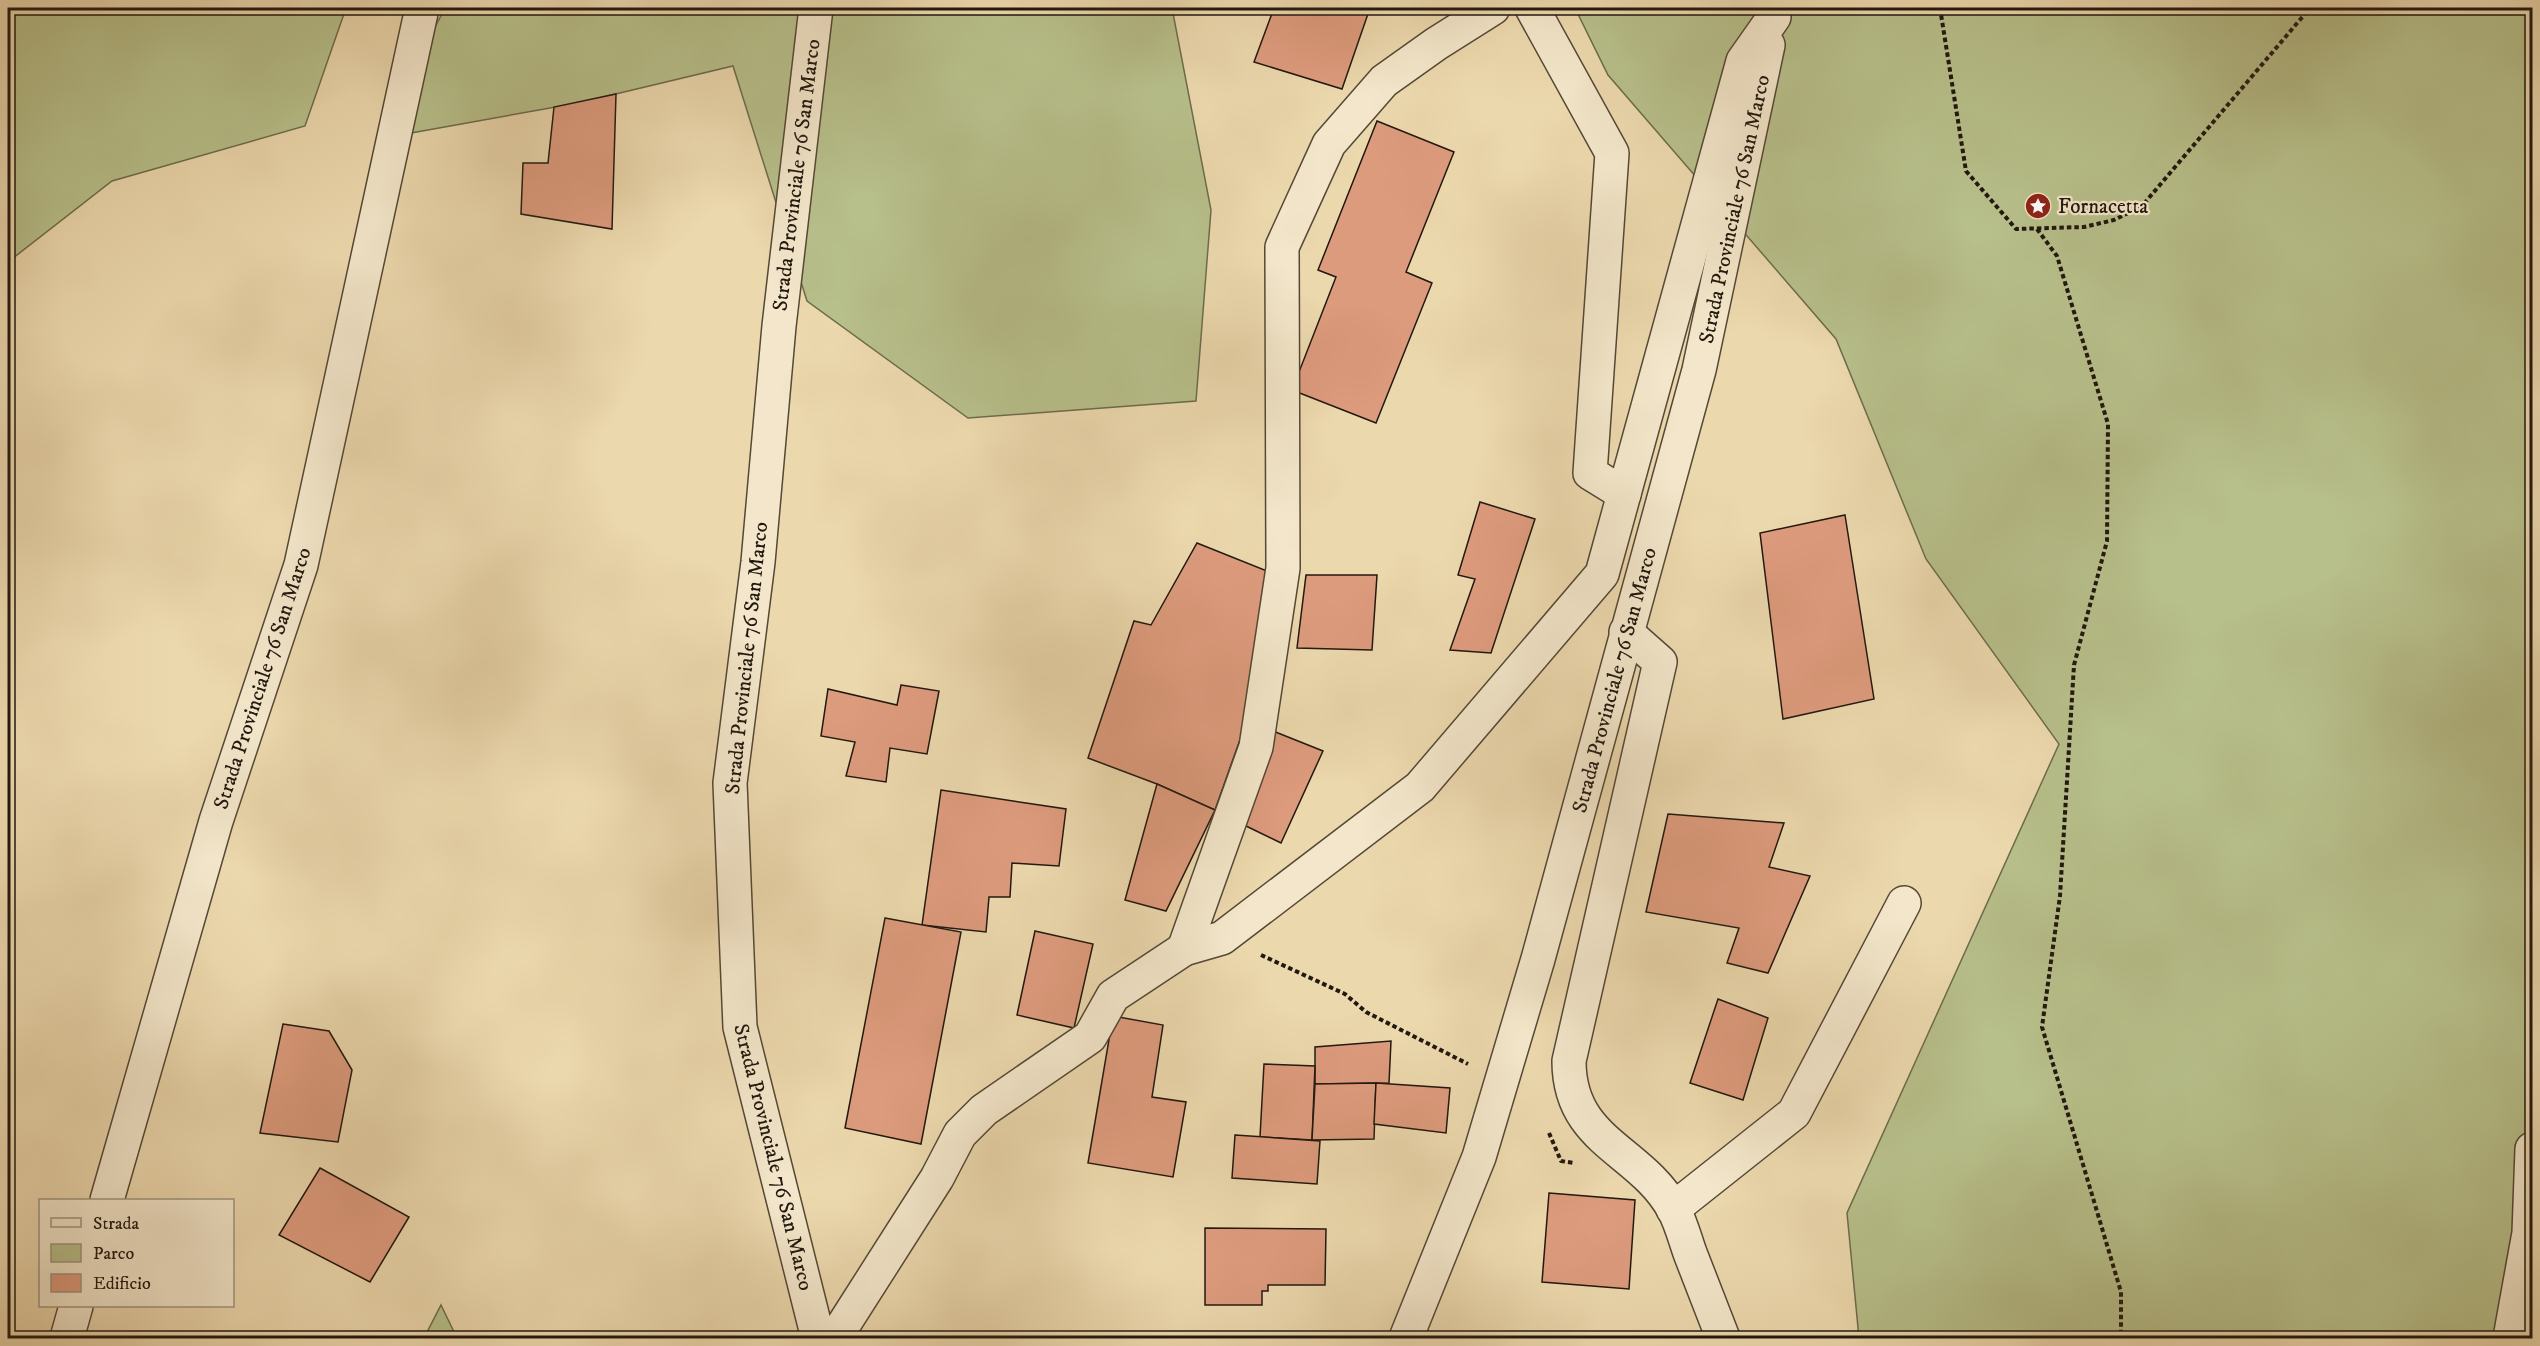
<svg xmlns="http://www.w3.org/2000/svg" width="2540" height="1346" font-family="'IM FELL DW Pica',serif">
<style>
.green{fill:#b7bf8a;stroke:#6c6c4c;stroke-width:1.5}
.building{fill:#dd9b7d;stroke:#21180f;stroke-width:1.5}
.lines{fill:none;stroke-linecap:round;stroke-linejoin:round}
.minor-casing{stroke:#544836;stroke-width:36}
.path{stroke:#21180f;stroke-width:4;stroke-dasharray:4.5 3;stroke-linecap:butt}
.minor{stroke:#f3e6ca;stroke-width:33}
.labels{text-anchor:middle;stroke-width:4.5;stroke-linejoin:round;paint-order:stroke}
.street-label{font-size:21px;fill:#21180f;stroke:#f3e6ca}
.poi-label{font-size:21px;fill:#21180f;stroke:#f3e6ca;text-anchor:start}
</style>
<rect width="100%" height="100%" fill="#ecd8ad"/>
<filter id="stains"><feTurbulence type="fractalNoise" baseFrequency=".00333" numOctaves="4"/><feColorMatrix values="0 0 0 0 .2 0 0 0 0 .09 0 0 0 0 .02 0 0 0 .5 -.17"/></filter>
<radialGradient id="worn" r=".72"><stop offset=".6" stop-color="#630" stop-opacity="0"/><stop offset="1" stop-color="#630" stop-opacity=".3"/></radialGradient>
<g class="green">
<polygon points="8,8 346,8 305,126 112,181 8,262"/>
<polygon points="445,8 1172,8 1211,210 1196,401 968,418 807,301 733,66 578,103 411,133 434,29"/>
<polygon points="1575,8 2532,8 2532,1338 1859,1338 1847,1213 2059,744 1926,559 1836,339 1608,75"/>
<polygon points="441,1305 457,1338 424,1338"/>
</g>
<g class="building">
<polygon points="1274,8 1370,8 1342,89 1254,62"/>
<polygon points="616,94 612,229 521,214 523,163 548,163 554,107"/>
<polygon points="1377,121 1454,152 1406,272 1432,283 1376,423 1292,390 1336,277 1318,270"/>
<polygon points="1480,502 1535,519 1491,653 1450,650 1475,579 1458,575"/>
<polygon points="1845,515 1874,699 1783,719 1760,533"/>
<polygon points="1197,543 1272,573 1247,720 1215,810 1157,784 1088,758 1134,621 1151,625"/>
<polygon points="1306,575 1377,575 1372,650 1297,648"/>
<polygon points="901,685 939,691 927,754 890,748 886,782 846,776 855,742 821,736 828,689 897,705"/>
<polygon points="1273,731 1323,751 1281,843 1244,825"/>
<polygon points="1157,784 1215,810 1166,911 1125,900"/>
<polygon points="941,790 1066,809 1059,866 1012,863 1010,897 989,897 986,932 922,925"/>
<polygon points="1668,814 1784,823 1769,867 1810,876 1768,973 1727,963 1739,928 1646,912"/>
<polygon points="885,918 961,932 921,1144 845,1128"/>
<polygon points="1035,931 1093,944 1074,1028 1017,1015"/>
<polygon points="1718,999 1768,1018 1743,1100 1690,1083"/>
<polygon points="1113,1016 1163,1025 1152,1097 1186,1102 1173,1177 1088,1163"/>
<polygon points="283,1024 329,1031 352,1070 338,1142 260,1133"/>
<polygon points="1391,1041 1389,1083 1315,1084 1315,1047"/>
<polygon points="1264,1064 1315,1066 1312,1140 1260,1137"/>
<polygon points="1376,1083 1374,1139 1312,1140 1315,1084"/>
<polygon points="1376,1083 1450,1088 1446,1133 1374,1124"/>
<polygon points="1235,1135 1320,1141 1317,1184 1232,1178"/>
<polygon points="320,1168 409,1217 370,1282 279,1235"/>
<polygon points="1549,1193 1635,1200 1629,1289 1542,1282"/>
<polygon points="1205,1228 1326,1229 1325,1285 1268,1285 1268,1291 1262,1291 1262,1305 1205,1305"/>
</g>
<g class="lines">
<g class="minor-casing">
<g id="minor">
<polyline points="816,8 779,326 758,562 730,783 740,1027 818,1338"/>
<polyline points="1532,8 1612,153 1590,473 1624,494"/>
<path d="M1626 632 1660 662 1569 1061C1569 1143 1641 1149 1674 1210 1681 1223 1685 1239 1690 1253 1701 1281 1712 1310 1723 1338"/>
<polyline points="1184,949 1256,747 1283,568 1282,247 1329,144 1384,81 1436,44 1493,8"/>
<polyline points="107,1200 216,821 301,565 422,8"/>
<polyline points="1673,1209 1794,1113 1904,903"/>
<polyline points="67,1338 76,1306"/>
<polyline points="835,1338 937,1178 960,1134 984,1110 1090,1037 1113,996 1184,949 1222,938 1420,787 1602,574 1743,61 1774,17"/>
<polyline points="1406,1338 1479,1157 1538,959 1699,370 1768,45"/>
<polyline points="2510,1338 2529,1233 2532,1149"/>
</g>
</g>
<g class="path">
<polyline points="1940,8 1966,171 2016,229 2084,227 2114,220 2142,206 2310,8"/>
<polyline points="2037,229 2057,256 2108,424 2107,541 2074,665 2060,896 2042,1027 2121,1292 2121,1338"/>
<polyline points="1261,955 1345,994 1366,1012 1468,1064"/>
<polyline points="1549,1133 1561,1161 1574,1163"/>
</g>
<use href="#minor" class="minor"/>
</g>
<defs>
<g id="sight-disc" transform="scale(1.35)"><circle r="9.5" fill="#8f2418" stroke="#f3e6ca"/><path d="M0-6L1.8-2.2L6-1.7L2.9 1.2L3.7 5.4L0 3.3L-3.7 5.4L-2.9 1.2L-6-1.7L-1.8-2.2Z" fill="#fff"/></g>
</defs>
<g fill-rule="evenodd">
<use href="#sight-disc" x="2038" y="206"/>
</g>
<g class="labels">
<g class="street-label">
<text transform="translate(796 175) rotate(-83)" y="7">Strada Provinciale 76 San Marco</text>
<text transform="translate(1734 209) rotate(-78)" y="7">Strada Provinciale 76 San Marco</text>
<text transform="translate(746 658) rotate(-84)" y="7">Strada Provinciale 76 San Marco</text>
<text transform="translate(262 678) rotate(-72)" y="7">Strada Provinciale 76 San Marco</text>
<text transform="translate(1614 680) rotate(-75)" y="7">Strada Provinciale 76 San Marco</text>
<text transform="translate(774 1157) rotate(76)" y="7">Strada Provinciale 76 San Marco</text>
</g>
<g class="poi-label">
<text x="2058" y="213">Fornacetta</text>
</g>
</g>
<rect width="2540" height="1346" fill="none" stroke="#ecd8ad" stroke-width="30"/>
<rect x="9" y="9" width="2522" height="1328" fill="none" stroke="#21180f" stroke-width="3"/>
<rect x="15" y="15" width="2510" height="1316" fill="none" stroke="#21180f" stroke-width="1.5"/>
<rect x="39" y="1199" width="195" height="108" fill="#f3e6ca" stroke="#9f947f" stroke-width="1.5"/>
<rect x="51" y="1218" width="30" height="9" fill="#f3e6ca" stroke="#9f947f" stroke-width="1.5"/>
<text x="93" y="1229" font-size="18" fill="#21180f">Strada</text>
<rect x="51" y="1244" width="30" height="18" fill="#b7bf8a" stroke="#9f947f" stroke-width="1.5"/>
<text x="93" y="1259" font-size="18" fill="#21180f">Parco</text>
<rect x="51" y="1274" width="30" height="18" fill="#dd9b7d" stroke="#9f947f" stroke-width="1.5"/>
<text x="93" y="1289" font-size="18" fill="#21180f">Edificio</text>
<rect width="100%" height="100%" filter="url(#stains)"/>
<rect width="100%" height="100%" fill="url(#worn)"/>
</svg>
